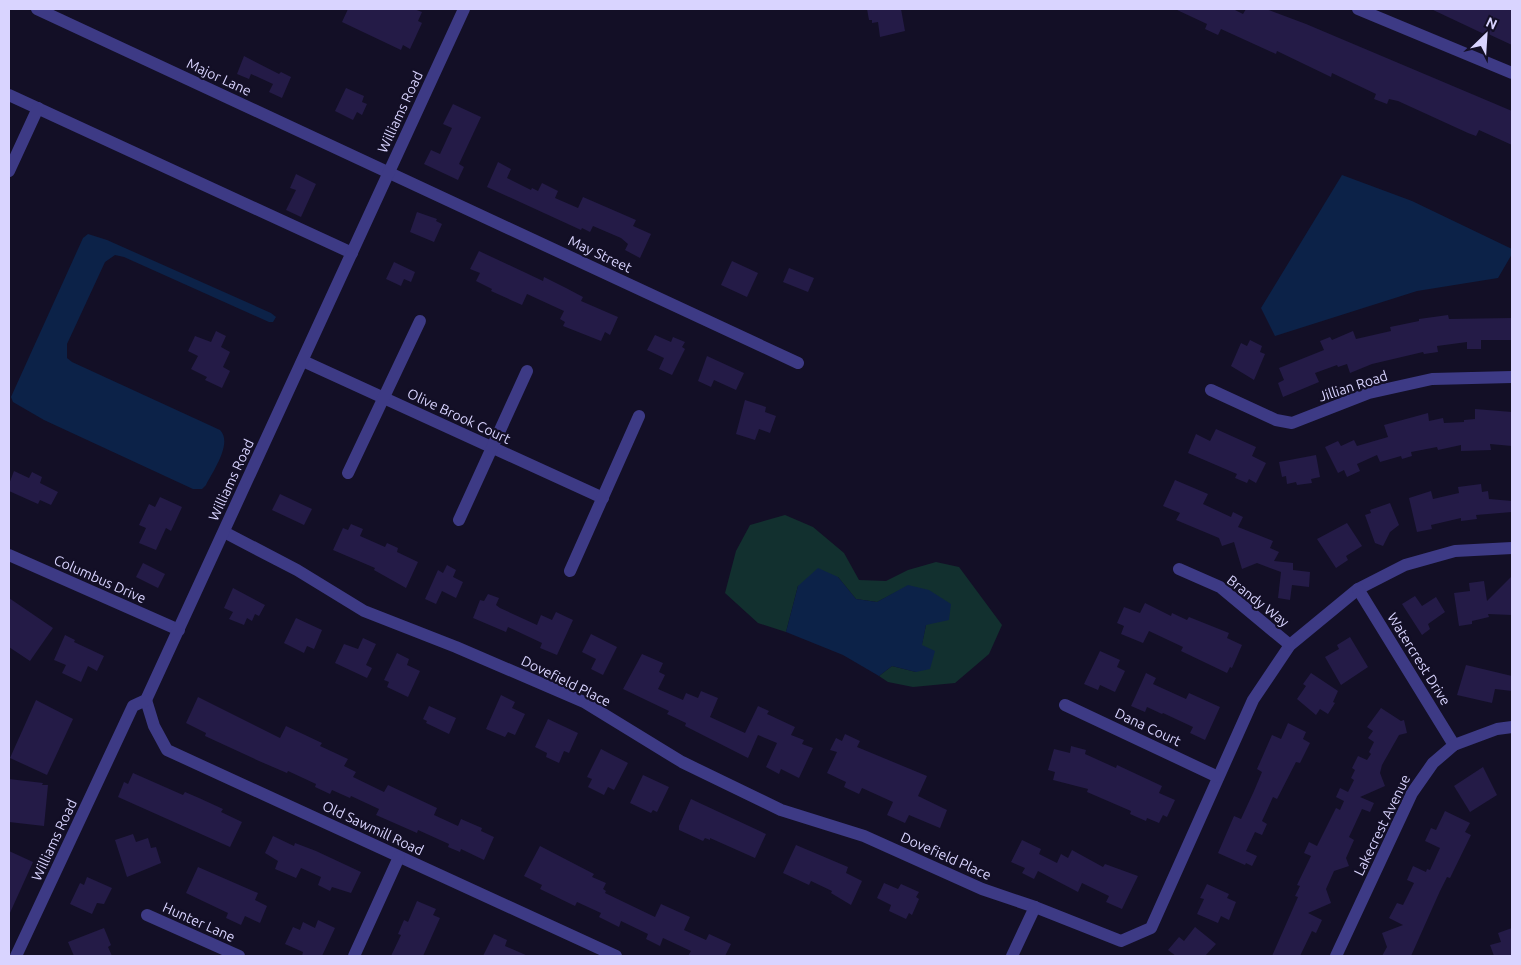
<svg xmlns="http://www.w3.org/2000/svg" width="1521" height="965" font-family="Ubuntu,sans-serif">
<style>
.green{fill:#12302f}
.water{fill:#0c2248}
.building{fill:#241b47}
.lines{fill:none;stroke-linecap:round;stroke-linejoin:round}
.minor{stroke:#3d3a85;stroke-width:12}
.labels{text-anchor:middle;stroke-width:4.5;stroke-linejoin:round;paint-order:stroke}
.street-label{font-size:14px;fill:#d9d4ff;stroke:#130f26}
</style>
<rect width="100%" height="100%" fill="#130f26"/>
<polygon class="green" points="785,515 813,527 844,553 859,580 886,581 908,570 936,562 959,567 1002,625 989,654 955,683 913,687 888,682 879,676 892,666 916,672 926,625 908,586 877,602 856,599 838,577 798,586 786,632 758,623 725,593 736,551 750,525"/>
<g class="water">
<polygon points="1342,175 1412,201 1512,249 1512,254 1498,278 1417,291 1275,336 1261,308"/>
<path d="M88 234 107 240 271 313 276 317 273 322H269L124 257 115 255 105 262 67 344V358L72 362 220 430C233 443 213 471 206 485L202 489H193L44 420 13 402 11 397 83 238Z"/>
<polygon points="818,568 838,577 856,599 877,602 908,585 929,590 951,604 949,620 926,625 922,645 935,651 930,669 916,672 892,666 879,676 843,655 786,632 798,586"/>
</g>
<g class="building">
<polygon points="348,9 414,9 422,12 418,21 422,23 410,49 403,45 401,50 342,22"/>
<polygon points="867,9 901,9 905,31 880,37 878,22 872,23 872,20 869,20"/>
<polygon points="1175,9 1233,9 1243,14 1246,9 1266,9 1306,24 1512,111 1512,145 1479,130 1476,136 1468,133 1398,101 1389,99 1387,104 1374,99 1376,94 1332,73 1331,77 1277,51 1276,54 1221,29 1218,35 1205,29 1207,24"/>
<polygon points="1431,9 1512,9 1512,45 1484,32 1484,34"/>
<polygon points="244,56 279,74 281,72 291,77 282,98 269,92 273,84 251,74 249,79 237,74"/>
<polygon points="346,88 364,96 362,102 367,104 362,115 357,112 353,120 335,111"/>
<polygon points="453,104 481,117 459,164 464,167 458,180 424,164 431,150 440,154 452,128 443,124"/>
<polygon points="498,162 511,169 507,178 531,190 532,188 538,191 542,183 558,191 555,198 578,208 583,197 636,220 633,226 651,234 640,258 625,250 628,244 621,238 593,226 590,232 582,228 581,230 487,187"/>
<polygon points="296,174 316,184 301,217 286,210 296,190 290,188"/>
<polygon points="417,212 437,219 436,221 442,224 434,242 410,232"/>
<polygon points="479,251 543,281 544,277 566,288 583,297 581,301 618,317 610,335 605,332 601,341 563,326 565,322 560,319 564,311 527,294 522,305 491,291 492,289 476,281 480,273 470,269"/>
<polygon points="732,261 758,273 747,297 721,285"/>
<polygon points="394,262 415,272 411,282 404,279 401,286 386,279"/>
<polygon points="789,268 814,278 808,292 783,282"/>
<polygon points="1448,315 1449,319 1512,318 1512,340 1481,340 1481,349 1467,349 1467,342 1437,346 1438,352 1424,354 1423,352 1372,364 1350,373 1347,364 1338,367 1337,365 1315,373 1319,382 1283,397 1278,383 1284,380 1279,368 1324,350 1320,341 1330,337 1332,340 1353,331 1356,339 1391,331 1390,327 1419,321 1419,319"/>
<polygon points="216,331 226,336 221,347 230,352 223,367 230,371 222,388 205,380 207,377 191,369 198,356 188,351 195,336 211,342"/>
<polygon points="655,335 671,342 673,337 685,342 682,347 685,349 672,375 659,369 664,358 647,350"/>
<polygon points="1250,340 1262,346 1260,352 1265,354 1254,380 1231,366 1241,343 1247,346"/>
<polygon points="707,356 744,373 736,390 714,380 711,387 698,381"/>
<polygon points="745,400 766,407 765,412 776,416 770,433 759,429 755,440 736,434"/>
<polygon points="1475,409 1512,412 1512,446 1490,444 1491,450 1461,451 1461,445 1438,450 1437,447 1411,452 1412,456 1402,459 1401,456 1380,462 1377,455 1357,464 1360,471 1347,477 1344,470 1338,473 1325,447 1338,441 1341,446 1354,440 1357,446 1388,437 1384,425 1428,413 1429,421 1443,418 1444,423 1464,422 1464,420 1475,419"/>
<polygon points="1216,429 1256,447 1252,456 1266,463 1256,483 1249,479 1247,483 1235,478 1237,474 1188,453 1196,434 1210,441"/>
<polygon points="1316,455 1320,477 1311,479 1312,483 1297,485 1296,482 1287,484 1286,476 1282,477 1279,462"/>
<polygon points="14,471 29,478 32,472 42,477 40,483 58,492 51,505 40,500 38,504 9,491 9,484"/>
<polygon points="1175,480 1208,494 1203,504 1231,517 1233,512 1243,517 1238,527 1273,541 1270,548 1279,552 1274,561 1293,563 1293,570 1310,572 1309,587 1292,585 1290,600 1278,598 1281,572 1257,563 1242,569 1234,542 1222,546 1219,538 1176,520 1180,513 1163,506"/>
<polygon points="1481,484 1482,492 1488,491 1489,499 1512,501 1512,512 1476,515 1477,519 1461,521 1461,518 1431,525 1432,529 1417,532 1409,498 1431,491 1433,499 1459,493 1458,487"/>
<polygon points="280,494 312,509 304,525 272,510"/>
<polygon points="160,497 182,507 171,531 166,528 156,550 139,543 146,528 139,525 149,504 155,507"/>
<polygon points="1390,503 1399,525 1390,532 1383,546 1375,543 1365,515 1371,513 1370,510"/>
<polygon points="1347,523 1362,546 1346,556 1348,560 1336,568 1317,539"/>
<polygon points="351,524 363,529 360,536 385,547 387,543 398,548 397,552 418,562 406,588 374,570 375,568 333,550 343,528 348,530"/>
<polygon points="143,563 165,574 158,588 136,577"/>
<polygon points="447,565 456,570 453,577 463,582 456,598 442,591 436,604 425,599 438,570 443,573"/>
<polygon points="1512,576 1512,615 1488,614 1489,617 1472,621 1472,624 1459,626 1454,593 1470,591 1469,583 1484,581 1487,601"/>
<polygon points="233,588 265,605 259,616 255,614 252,621 247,618 244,625 229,619 233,612 224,608"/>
<polygon points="488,594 499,598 496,605 500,608 537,625 541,615 552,620 556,612 573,620 557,655 540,648 542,643 508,627 506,632 473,618 480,600 484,601"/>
<polygon points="1415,596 1422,606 1436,597 1445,612 1428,624 1430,629 1422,635 1402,604"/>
<polygon points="9,598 53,628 30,661 9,647"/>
<polygon points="1145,603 1171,616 1172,613 1187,620 1189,617 1229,633 1227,638 1242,645 1232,668 1230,667 1227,673 1181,651 1183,647 1149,631 1143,643 1121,634 1124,626 1117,623 1124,607 1140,613"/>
<polygon points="296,618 322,630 314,649 307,646 304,653 284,643"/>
<polygon points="591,634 617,647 603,675 591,669 596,659 582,652"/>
<polygon points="65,635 75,640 74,642 104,656 97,671 88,666 81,682 62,673 66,665 54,660"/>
<polygon points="1350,637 1368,667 1341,685 1325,657 1339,649 1337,645"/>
<polygon points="363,638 376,644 366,665 372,668 367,678 335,663 344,644 358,649"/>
<polygon points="1100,651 1120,660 1117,667 1125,671 1115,692 1100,685 1098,690 1084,684"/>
<polygon points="397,653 409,659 407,665 420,671 408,697 387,687 389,682 384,680"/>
<polygon points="642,654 663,663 659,672 665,675 658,689 683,700 686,693 698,698 701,691 718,698 710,717 745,733 758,706 769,711 767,714 795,727 791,735 804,740 802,744 813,748 799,778 781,769 779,774 766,767 777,743 758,735 748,758 685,726 686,723 667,714 669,711 623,689"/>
<polygon points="1466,665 1512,676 1512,691 1495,689 1492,703 1457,695"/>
<polygon points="1146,673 1156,678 1153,684 1186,699 1189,693 1220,707 1205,740 1190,733 1193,727 1163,713 1162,714 1147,707 1145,712 1131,706"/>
<polygon points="1311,673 1338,691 1333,702 1335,703 1328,714 1320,709 1316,715 1297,699 1306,686 1303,684"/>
<polygon points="501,695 515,702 512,708 525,714 515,735 508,732 505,737 486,729"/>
<polygon points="198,697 280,738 286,726 322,743 320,746 348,759 344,766 356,772 353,777 384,792 388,785 437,808 434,815 458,826 461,819 482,828 481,831 494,837 484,860 461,849 460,852 448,847 449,844 418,830 417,833 376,815 379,809 351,796 350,798 332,790 330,794 315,787 316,784 288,771 287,773 259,761 205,736 206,733 186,723"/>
<polygon points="36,700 73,719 47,775 10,758"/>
<polygon points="429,706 456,718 449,734 426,723 427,721 423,719"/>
<polygon points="1381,708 1401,721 1404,720 1407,733 1399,735 1382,765 1380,773 1385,786 1360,797 1374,803 1370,812 1362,809 1349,837 1354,840 1346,858 1349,866 1334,871 1326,889 1331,903 1308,913 1322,920 1316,933 1312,931 1300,956 1272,956 1298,897 1295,896 1300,886 1297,885 1311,856 1304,853 1309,842 1317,846 1336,808 1340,810 1344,801 1336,797 1340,788 1348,792 1354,780 1351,778 1355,770 1352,768 1358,756 1367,760 1371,754 1369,752 1374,742 1368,738 1373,731 1367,727"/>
<polygon points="548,719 578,733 569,753 564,751 559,763 546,757 547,753 535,747"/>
<polygon points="1288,723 1306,732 1303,739 1310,743 1300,763 1296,762 1277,799 1273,797 1262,821 1267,824 1262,835 1255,832 1246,851 1257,856 1252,866 1246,863 1245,865 1218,853 1234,816 1241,819 1254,791 1262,772 1257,769 1272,735 1281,739"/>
<polygon points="845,734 860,741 857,747 927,776 918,796 947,810 940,828 909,815 905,823 887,815 893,802 862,788 859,794 844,787 846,782 827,773 837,752 830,750 836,738 842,741"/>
<polygon points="1071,746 1086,750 1085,754 1116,768 1117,765 1162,786 1159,793 1175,800 1167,817 1163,815 1159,823 1147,818 1146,821 1130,814 1131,811 1087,792 1088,789 1053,780 1055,772 1048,770 1054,749 1070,753"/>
<polygon points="601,749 628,763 614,790 608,787 604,795 588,787 592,779 587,777"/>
<polygon points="1483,767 1497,795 1470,812 1454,786"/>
<polygon points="133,773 183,795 185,792 199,798 223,809 221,812 242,822 230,847 118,797 124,782 128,784"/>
<polygon points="643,775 669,787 657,812 653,810 651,813 630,803"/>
<polygon points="9,779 43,783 42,785 48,785 44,826 9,822"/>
<polygon points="691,799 766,834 755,858 710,838 710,840 705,838 703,841 679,830 679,826"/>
<polygon points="1445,811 1470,823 1465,832 1471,835 1450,878 1447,877 1440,891 1411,956 1382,956 1387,947 1382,933 1403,925 1389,918 1397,903 1403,905 1414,883 1407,880 1413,866 1426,872 1427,869 1430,870 1440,848 1425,841 1431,828 1436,830"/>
<polygon points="133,834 136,842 148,838 151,848 156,847 161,863 127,877 115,840"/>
<polygon points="273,836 294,846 295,843 316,851 361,872 351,893 332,887 330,891 318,885 321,877 301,868 296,878 275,869 278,861 265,853"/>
<polygon points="1022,840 1041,849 1039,854 1057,863 1061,854 1068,858 1072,850 1103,867 1105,864 1138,876 1122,909 1106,902 1109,896 1082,883 1078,892 1038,871 1034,879 1022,873 1025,868 1011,862"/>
<polygon points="796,845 848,867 846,873 862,881 851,905 831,893 832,891 811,881 809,885 783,873"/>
<polygon points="540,846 594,874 592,877 606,883 603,889 606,891 605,893 655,917 661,904 690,917 684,930 706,940 709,934 731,944 725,956 688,956 691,951 663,938 660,946 646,939 648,934 621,921 619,927 599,917 601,913 577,902 575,906 540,889 542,885 524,876"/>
<polygon points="9,851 33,862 9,915"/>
<polygon points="198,867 258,893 255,900 267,906 260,923 245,916 241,925 226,918 228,913 186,893"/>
<polygon points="87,877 112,888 104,904 97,903 92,914 70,904 80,883 84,885"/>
<polygon points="884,883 898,889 901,884 919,892 916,897 919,899 912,915 909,913 906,919 889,911 891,905 877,898"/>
<polygon points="1207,884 1229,894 1227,898 1236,902 1229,920 1221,916 1218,923 1197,914 1204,899 1200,898"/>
<polygon points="417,901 436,909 433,915 440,918 423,956 391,956 401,935 398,934 404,920 408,922"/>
<polygon points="318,920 335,928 322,956 302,956 303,952 285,944 293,927 300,930 303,922 315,928"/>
<polygon points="1195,927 1216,944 1205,956 1176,956 1168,950 1179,937 1184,941"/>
<polygon points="104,928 111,945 108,947 112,956 74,956 68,942"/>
<polygon points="1512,928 1512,956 1494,956 1490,945 1501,942 1498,933"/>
<polygon points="494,934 507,940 505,946 528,956 483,956"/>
</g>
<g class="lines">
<g class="minor">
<polyline points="37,9 798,363"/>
<polyline points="1358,9 1512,73"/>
<polyline points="9,95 352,253"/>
<polyline points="9,171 38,108"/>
<polyline points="303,361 603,498"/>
<polyline points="1211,390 1276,420 1292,423 1369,393 1432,379 1512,377"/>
<polyline points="348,473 420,321"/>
<polyline points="459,520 527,371"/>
<polyline points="224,532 297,570 364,611 456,647 584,702 682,762 781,810 864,836 982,889 1035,907 1121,941 1151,928 1253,700 1290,645 1358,589 1405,565 1455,551 1512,548"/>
<polyline points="9,555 179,630"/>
<polyline points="1179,569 1220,587 1290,645"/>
<polyline points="570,571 639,416"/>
<polyline points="1358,589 1454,745"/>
<polyline points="146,700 154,726 167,750 616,956"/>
<polyline points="1065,705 1218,777"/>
<polyline points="147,915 239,956"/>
<polyline points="16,956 133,706 146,700 464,9"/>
<polyline points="354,956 399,857"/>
<polyline points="1012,956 1035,907"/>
<polyline points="1336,956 1412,793 1433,763 1454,745 1497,729 1512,727"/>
</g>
</g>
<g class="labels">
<g class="street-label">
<text transform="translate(219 77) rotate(25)" y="5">Major Lane</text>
<text transform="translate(400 112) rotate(-65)" y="5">Williams Road</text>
<text transform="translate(600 254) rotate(25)" y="5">May Street</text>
<text transform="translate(1353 386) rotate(-18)" y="5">Jillian Road</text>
<text transform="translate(459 416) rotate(25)" y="5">Olive Brook Court</text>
<text transform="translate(231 480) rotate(-65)" y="5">Williams Road</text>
<text transform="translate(100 579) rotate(24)" y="5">Columbus Drive</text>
<text transform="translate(1258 601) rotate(38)" y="5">Brandy Way</text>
<text transform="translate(1419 659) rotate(58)" y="5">Watercrest Drive</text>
<text transform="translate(566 681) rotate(26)" y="5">Dovefield Place</text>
<text transform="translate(1148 727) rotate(25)" y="5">Dana Court</text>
<text transform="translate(1382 825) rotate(-64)" y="5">Lakecrest Avenue</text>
<text transform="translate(373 828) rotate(25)" y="5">Old Sawmill Road</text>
<text transform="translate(54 840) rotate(-65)" y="5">Williams Road</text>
<text transform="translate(946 856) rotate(24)" y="5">Dovefield Place</text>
<text transform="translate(199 922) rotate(24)" y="5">Hunter Lane</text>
</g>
</g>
<rect width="1521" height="965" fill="none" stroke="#d9d4ff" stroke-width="20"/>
<g transform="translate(1486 35) rotate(25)" stroke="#130f26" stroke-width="4" paint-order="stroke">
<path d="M0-4L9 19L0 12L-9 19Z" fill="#d9d4ff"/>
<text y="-8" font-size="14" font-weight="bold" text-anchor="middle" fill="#d9d4ff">N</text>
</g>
</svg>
